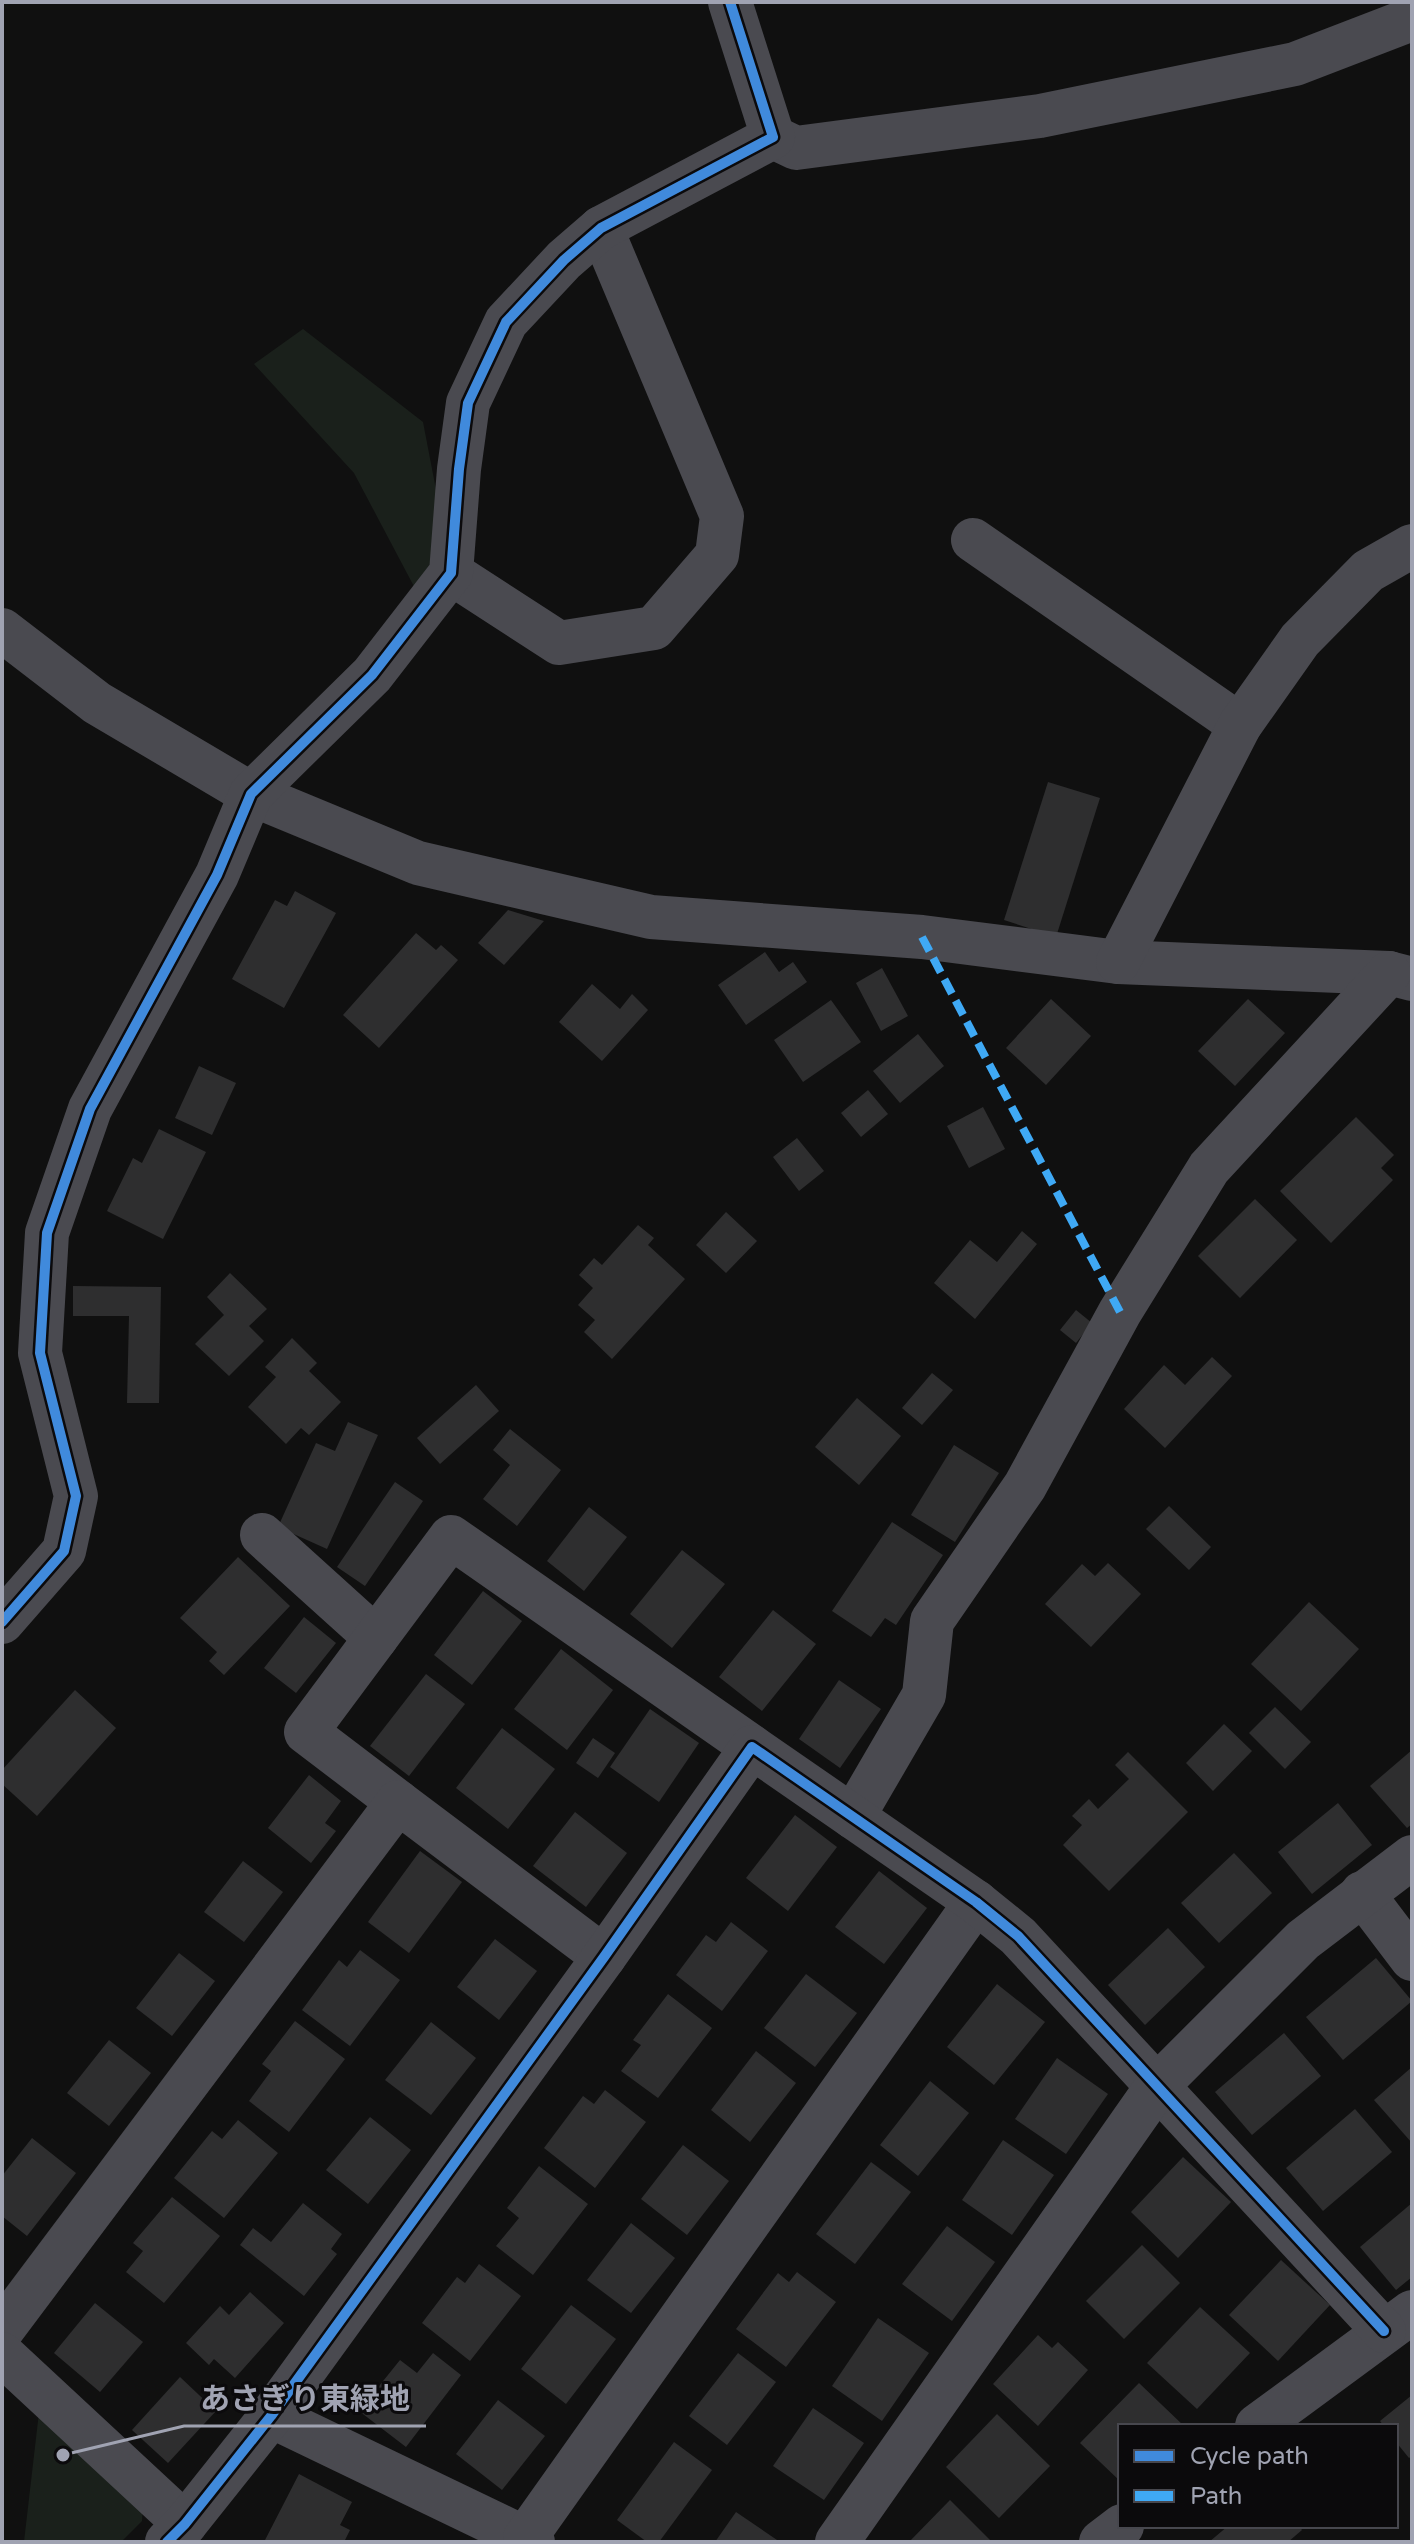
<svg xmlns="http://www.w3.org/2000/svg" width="1414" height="2544" font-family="'Varela Round','Noto Sans JP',sans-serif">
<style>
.green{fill:#1a201b}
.building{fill:#2e2e2f}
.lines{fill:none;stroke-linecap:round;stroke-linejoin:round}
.street{stroke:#4a4a50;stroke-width:44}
.quiet{stroke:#3fa9f5;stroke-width:8;stroke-dasharray:16 8;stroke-linecap:butt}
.cycleway-casing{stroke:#0b0a0c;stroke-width:15}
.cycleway{stroke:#408adc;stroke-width:10}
.leader{fill:none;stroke:#a0a3b2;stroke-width:3}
.callout-dot{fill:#a0a3b2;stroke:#0b0a0c;stroke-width:3}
.callout-label{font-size:30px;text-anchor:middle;font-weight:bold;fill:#a0a3b2;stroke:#0b0a0c;stroke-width:6;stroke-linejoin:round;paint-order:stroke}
</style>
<rect width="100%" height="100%" fill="#101010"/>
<g class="green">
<polygon points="303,329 423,422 443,526 436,563 418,594 354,473 254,364"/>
<polygon points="40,2404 143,2505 142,2521 121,2542 24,2542"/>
</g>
<g class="building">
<polygon points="1048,782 1100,798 1056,937 1004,920"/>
<polygon points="295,891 336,913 284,1008 232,979 275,900 287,906"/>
<polygon points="508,910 544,921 504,965 478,943"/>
<polygon points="416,933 436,950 441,945 458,960 379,1048 343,1015"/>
<polygon points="765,952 779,972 793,962 807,982 746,1025 718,985"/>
<polygon points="882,968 908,1016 881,1031 856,983"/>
<polygon points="592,984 620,1009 632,994 648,1010 602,1061 559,1022"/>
<polygon points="1051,999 1091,1036 1046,1085 1006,1048"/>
<polygon points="1248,999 1285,1033 1235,1086 1198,1051"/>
<polygon points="831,1000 861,1042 803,1082 774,1040"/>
<polygon points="918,1034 944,1066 900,1103 873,1071"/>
<polygon points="199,1066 236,1083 212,1135 175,1118"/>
<polygon points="868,1090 888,1114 861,1137 841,1113"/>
<polygon points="983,1107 1005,1149 969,1168 947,1126"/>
<polygon points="1356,1117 1394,1155 1381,1168 1393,1180 1331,1243 1280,1191"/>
<polygon points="159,1129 206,1152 163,1239 107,1211 133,1158 142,1163"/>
<polygon points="797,1138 824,1171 799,1191 773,1157"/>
<polygon points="1255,1199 1297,1240 1240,1298 1198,1256"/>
<polygon points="726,1212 757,1241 726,1273 696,1245"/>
<polygon points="638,1225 654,1238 648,1245 685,1279 612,1359 584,1332 595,1320 578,1305 593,1288 579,1275 594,1258 602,1265"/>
<polygon points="1022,1231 1037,1244 975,1319 934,1283 970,1240 997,1262"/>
<polygon points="230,1273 267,1309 249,1326 264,1341 229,1376 195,1344 224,1315 207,1297"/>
<polygon points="73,1286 161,1287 159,1403 127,1403 129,1316 73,1316"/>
<polygon points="1076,1310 1092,1323 1076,1343 1060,1330"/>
<polygon points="292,1338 317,1363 309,1371 341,1402 309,1435 301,1428 286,1444 248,1407 276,1377 265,1367"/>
<polygon points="1212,1357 1232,1376 1165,1448 1124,1409 1164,1365 1185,1385"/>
<polygon points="932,1373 953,1390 922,1425 902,1408"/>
<polygon points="476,1385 499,1411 440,1464 417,1438"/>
<polygon points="857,1398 901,1436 859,1485 815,1447"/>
<polygon points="348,1422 378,1435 327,1549 278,1527 316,1443 335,1451"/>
<polygon points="510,1429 561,1470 517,1526 483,1499 510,1465 493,1450"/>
<polygon points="954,1445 999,1473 955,1542 911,1515"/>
<polygon points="395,1482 423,1501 365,1586 337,1567"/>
<polygon points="1169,1506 1211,1547 1189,1570 1146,1529"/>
<polygon points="589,1507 627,1537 584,1591 547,1561"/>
<polygon points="892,1522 943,1555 896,1625 885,1618 871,1637 832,1611"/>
<polygon points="682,1550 725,1584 672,1648 630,1614"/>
<polygon points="238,1557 290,1606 224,1675 209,1661 217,1652 180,1618"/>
<polygon points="1108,1563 1141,1594 1091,1647 1045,1604 1082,1564 1095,1576"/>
<polygon points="483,1591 522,1621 472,1685 434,1655"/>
<polygon points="1309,1602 1359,1649 1301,1711 1251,1664"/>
<polygon points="773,1610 816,1644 762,1711 719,1677"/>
<polygon points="304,1617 336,1643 296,1693 264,1668"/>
<polygon points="561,1649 613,1690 567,1750 514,1709"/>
<polygon points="426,1674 465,1704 409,1776 370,1746"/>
<polygon points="839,1680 881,1709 840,1768 799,1739"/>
<polygon points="75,1690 116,1728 37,1816 2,1784 2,1770"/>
<polygon points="1275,1707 1311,1742 1285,1769 1249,1733"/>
<polygon points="650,1709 699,1743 659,1802 610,1767"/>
<polygon points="1224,1724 1252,1751 1213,1791 1186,1763"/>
<polygon points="502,1728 555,1769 508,1829 456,1788"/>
<polygon points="593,1738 615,1753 598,1778 576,1763"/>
<polygon points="1412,1750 1412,1824 1407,1828 1370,1786"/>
<polygon points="1128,1752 1188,1812 1109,1891 1063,1845 1082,1825 1072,1816 1089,1799 1098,1809 1129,1779 1115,1765"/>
<polygon points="309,1775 341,1801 325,1823 336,1831 311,1863 268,1828"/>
<polygon points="1338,1803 1372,1845 1312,1894 1278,1852"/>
<polygon points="575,1812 627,1853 586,1907 533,1866"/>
<polygon points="795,1815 837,1847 788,1911 746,1878"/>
<polygon points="420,1851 462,1882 409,1953 368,1922"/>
<polygon points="1234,1853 1272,1893 1219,1943 1181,1903"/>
<polygon points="243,1861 283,1892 244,1942 204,1912"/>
<polygon points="879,1871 927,1908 884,1964 835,1927"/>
<polygon points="731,1922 768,1951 722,2011 676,1975 706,1935 716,1942"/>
<polygon points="1168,1928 1205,1967 1145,2025 1108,1985"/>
<polygon points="495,1939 537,1971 499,2020 457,1987"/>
<polygon points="360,1950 400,1980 350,2046 302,2010 339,1960 347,1967"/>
<polygon points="179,1953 215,1981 172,2036 136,2008"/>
<polygon points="1376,1958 1412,2001 1343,2060 1306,2017"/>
<polygon points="806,1974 857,2013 815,2067 764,2028"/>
<polygon points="997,1984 1045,2022 994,2085 947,2047"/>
<polygon points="668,1994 712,2028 658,2098 621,2071 641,2045 633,2040"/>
<polygon points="295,2021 345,2059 289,2132 249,2101 271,2071 262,2064"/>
<polygon points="431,2022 476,2058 431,2115 385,2080"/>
<polygon points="1284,2033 1321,2076 1252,2135 1215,2092"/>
<polygon points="109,2040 151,2073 109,2126 67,2093"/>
<polygon points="756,2051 796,2083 750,2142 711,2110"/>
<polygon points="1057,2058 1108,2094 1066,2154 1015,2119"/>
<polygon points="1412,2067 1412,2143 1374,2100"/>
<polygon points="930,2081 969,2113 918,2176 880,2145"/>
<polygon points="605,2090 646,2122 595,2188 544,2148 583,2096 594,2104"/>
<polygon points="1355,2109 1392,2152 1323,2211 1286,2168"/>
<polygon points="370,2117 411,2150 368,2204 326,2170"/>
<polygon points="238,2120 278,2153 224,2218 174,2178 212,2131 222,2139"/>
<polygon points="32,2138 76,2173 27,2236 2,2216 2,2176"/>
<polygon points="1003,2140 1054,2175 1012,2235 962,2200"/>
<polygon points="683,2145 729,2181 687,2235 641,2199"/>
<polygon points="1183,2157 1231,2202 1178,2258 1131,2212"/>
<polygon points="871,2162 911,2192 855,2264 816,2234"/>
<polygon points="539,2166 588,2204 533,2275 496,2246 519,2218 507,2208"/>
<polygon points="172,2197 220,2236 164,2303 126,2272 143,2251 133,2243"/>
<polygon points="303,2203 342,2234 331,2249 337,2254 304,2296 240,2245 253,2228 271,2242"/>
<polygon points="1412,2203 1412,2277 1396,2290 1360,2247"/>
<polygon points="631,2223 675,2258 631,2313 587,2280"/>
<polygon points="947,2226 995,2262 952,2321 902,2284"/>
<polygon points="1142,2245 1180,2283 1124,2339 1086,2301"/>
<polygon points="1281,2260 1330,2305 1278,2361 1229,2315"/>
<polygon points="479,2264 521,2296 470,2361 422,2323 457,2277 465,2283"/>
<polygon points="797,2272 836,2302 786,2367 736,2329 778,2273 789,2282"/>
<polygon points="250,2292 284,2323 235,2378 214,2359 209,2365 186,2343 220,2306 229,2315"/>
<polygon points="95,2303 143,2342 100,2392 54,2353"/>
<polygon points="571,2305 616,2339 566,2404 521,2369"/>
<polygon points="1200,2307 1250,2353 1197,2409 1147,2363"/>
<polygon points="878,2318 929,2353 882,2421 832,2386"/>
<polygon points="1038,2335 1052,2348 1058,2342 1088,2370 1038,2426 993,2384"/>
<polygon points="433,2353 461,2375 406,2447 359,2411 400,2360 417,2373"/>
<polygon points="738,2353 776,2382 727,2445 689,2416"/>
<polygon points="180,2377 216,2411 168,2463 132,2430"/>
<polygon points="1139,2383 1184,2426 1120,2426 1120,2481 1080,2443"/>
<polygon points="1412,2395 1412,2456 1409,2458 1396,2442 1396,2426 1384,2426 1380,2421"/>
<polygon points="498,2400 545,2436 502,2490 456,2454"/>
<polygon points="813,2408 864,2443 824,2500 773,2466"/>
<polygon points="997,2414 1050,2466 999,2518 946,2467"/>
<polygon points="674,2442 712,2470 659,2542 647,2542 617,2520"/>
<polygon points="299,2474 352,2502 340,2525 350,2530 344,2542 264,2542"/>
<polygon points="950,2500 992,2542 909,2542"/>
<polygon points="736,2512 780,2542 715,2542"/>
<polygon points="1228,2526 1299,2526 1302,2530 1288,2542 1209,2542"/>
</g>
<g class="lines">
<g class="street">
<polyline points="773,137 796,148 1040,116 1295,64 1412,19"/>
<polyline points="973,540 1240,725"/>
<polyline points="451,573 559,643 654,628 717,555 722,516 601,228"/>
<polyline points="2,630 97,703 251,794 418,863 651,917 922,937 1118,962 1389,973 1412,979"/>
<polyline points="1118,962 1240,725 1300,640 1368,571 1412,546"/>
<polyline points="262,1535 376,1638"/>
<polyline points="2,1622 64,1551 76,1496 40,1353 47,1233 90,1109 217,875 251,794 372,675 451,573 459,469 468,403 506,322 564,260 601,228 773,137 730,2"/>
<polyline points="398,1802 306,1732 451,1537 752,1747"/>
<polyline points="853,1817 924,1695 932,1621 1025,1486 1120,1312 1209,1168 1389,973"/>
<polyline points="1362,1893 1412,1959"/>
<polyline points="2,2330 398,1802 604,1957"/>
<polyline points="2,2354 185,2524"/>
<polyline points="271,2416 533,2542"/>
<polyline points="1257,2426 1412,2312"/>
<polyline points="525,2538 976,1902"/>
<polyline points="167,2542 185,2524 271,2416 604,1957 752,1747 976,1902 1018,1936 1384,2331"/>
<polyline points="837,2542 1158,2085 1303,1940 1412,1857"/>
<polyline points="1101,2542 1122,2526"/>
</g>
<polyline class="quiet" points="922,937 1120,1312"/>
<g class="cycleway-casing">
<g id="cycleway">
<polyline points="2,1622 64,1551 76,1496 40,1353 47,1233 90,1109 217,875 251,794 372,675 451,573 459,469 468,403 506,322 564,260 601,228 773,137 730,2"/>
<polyline points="167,2542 185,2524 271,2416 604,1957 752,1747 976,1902 1018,1936 1384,2331"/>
</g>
</g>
<use href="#cycleway" class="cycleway"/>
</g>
<path class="leader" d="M63 2455L184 2426H426"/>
<circle class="callout-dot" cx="63" cy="2455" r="8"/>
<g class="callout-label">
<text x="305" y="2409">あさぎり東緑地</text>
</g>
<rect width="1414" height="2544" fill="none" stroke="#a0a3b2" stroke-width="8"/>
<rect x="1118" y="2424" width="280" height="104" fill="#0b0a0c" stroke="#47474e" stroke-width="2"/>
<rect x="1134" y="2450" width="40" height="12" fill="#408adc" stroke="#47474e" stroke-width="2"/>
<text x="1190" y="2464" font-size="24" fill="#a0a3b2">Cycle path</text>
<rect x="1134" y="2490" width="40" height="12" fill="#3fa9f5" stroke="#47474e" stroke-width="2"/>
<text x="1190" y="2504" font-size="24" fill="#a0a3b2">Path</text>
</svg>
